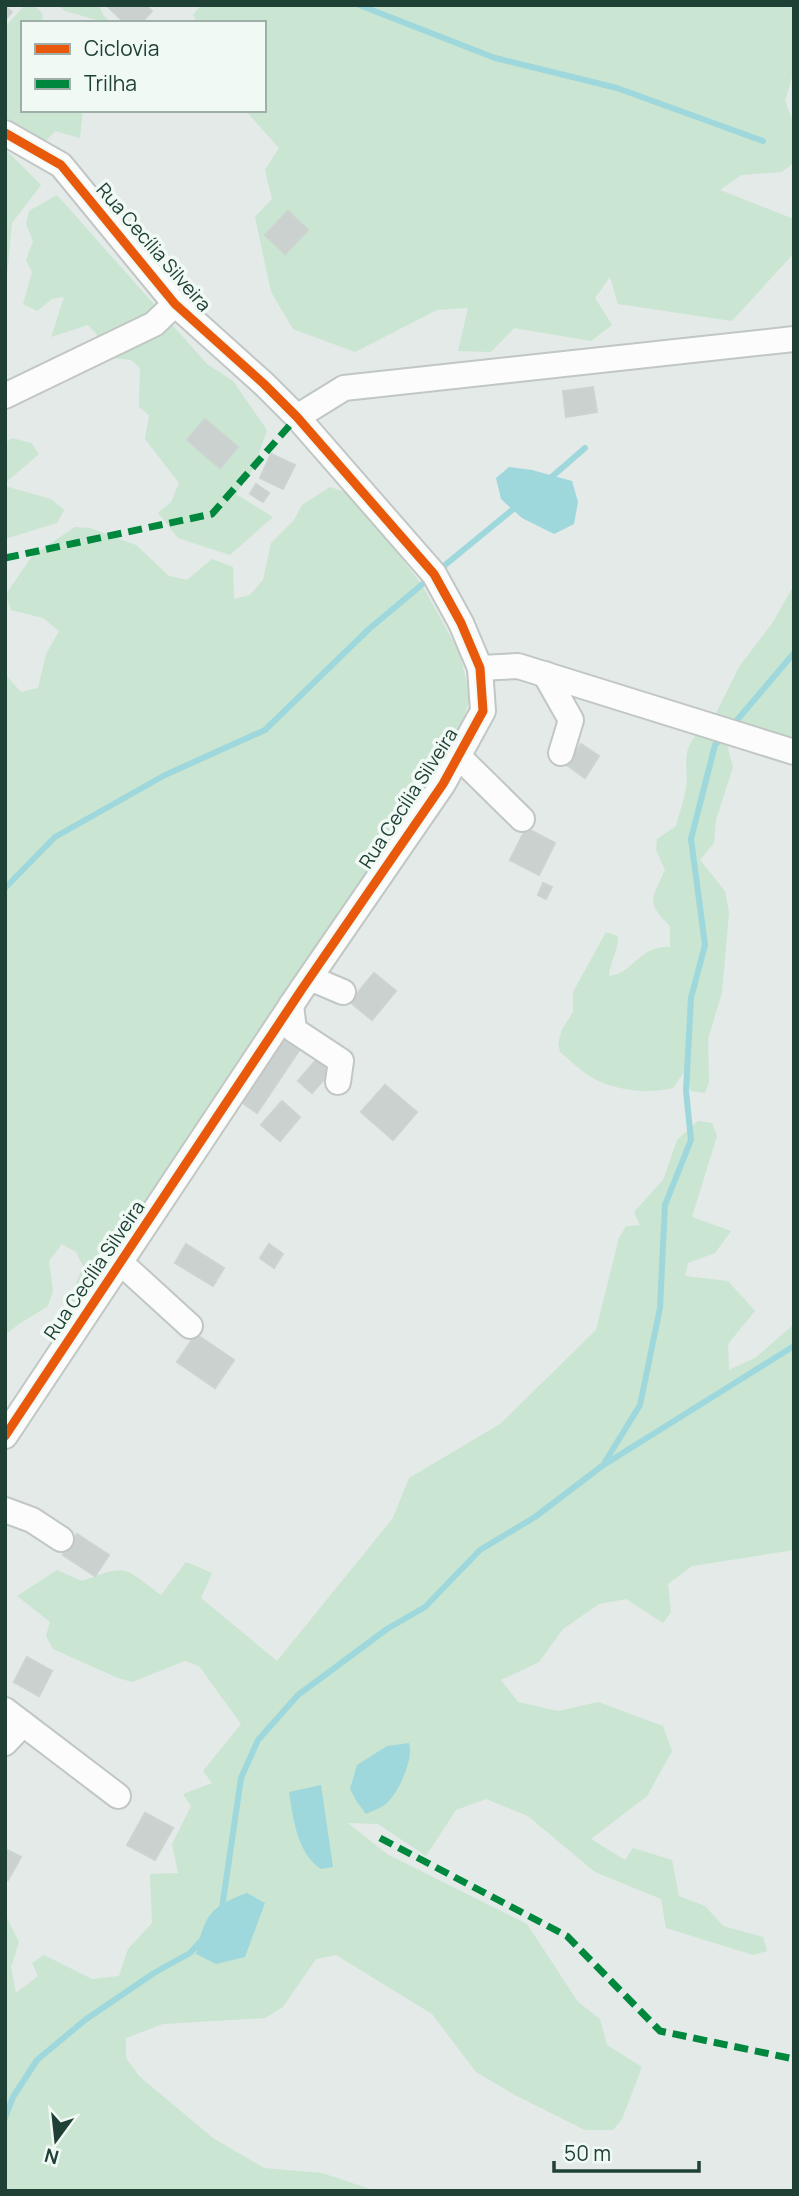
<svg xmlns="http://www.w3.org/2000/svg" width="799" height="2196" font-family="Manrope,sans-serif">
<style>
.green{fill:#cae5d2}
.water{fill:#9ed8dd}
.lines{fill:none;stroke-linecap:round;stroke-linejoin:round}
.stream{stroke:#9ed8dd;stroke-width:6}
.building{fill:#cad1ce;stroke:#ccd3d0;stroke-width:2}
.minor-casing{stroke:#c0c7c4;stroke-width:28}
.minor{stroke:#fbfcfb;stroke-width:24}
.quiet{stroke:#00873e;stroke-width:7;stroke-dasharray:14 7;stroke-linecap:butt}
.cycleway-casing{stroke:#f1f9f5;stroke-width:13}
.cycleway{stroke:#e8590c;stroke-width:9}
.labels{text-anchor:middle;stroke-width:7;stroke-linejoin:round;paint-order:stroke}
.street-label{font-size:19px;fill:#1f4035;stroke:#f1f9f5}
</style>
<rect width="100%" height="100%" fill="#e3eae7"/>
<g class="green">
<polygon points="25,5 34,5 42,13 43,23 23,23 23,110 83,110 80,138 55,131 45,142 5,120 5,27"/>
<polygon points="58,5 99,5 103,15 111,23 97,23 97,20 65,11"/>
<polygon points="201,5 791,5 794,17 794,70 785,101 794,124 794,163 781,172 741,175 720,190 794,219 794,253 732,321 618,304 610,277 595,298 612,325 591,341 514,328 491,352 458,351 468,308 437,310 355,352 293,329 271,292 255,217 272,199 265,170 279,148 245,110 264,110 264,27 267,23 198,23 193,15"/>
<polygon points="5,149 41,185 12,223 5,297"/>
<polygon points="57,195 207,364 233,381 267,430 254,468 236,494 273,517 230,555 178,538 158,513 171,502 179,483 145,439 149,415 139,407 140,368 131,360 96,356 97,335 88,325 51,337 64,297 52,299 37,311 23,304 32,272 26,260 33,241 26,224 29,211"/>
<polygon points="12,438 31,443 39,454 5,483 5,443"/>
<polygon points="5,486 51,499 64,510 57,523 5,539"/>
<polygon points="330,487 353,495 422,585 460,654 470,697 455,746 161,1195 130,1213 119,1224 85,1310 76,1322 60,1324 83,1266 76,1252 62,1244 49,1261 53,1291 48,1306 19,1324 5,1335 5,674 21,692 38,688 46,654 59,631 43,618 11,610 6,594 33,555 75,527 90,528 136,545 169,576 187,580 212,559 233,567 234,599 250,595 263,580 271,543 294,520 302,505"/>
<polygon points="794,585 794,743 714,717 739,667 773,622"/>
<path d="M696 735H707L727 745 733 767 716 820 714 843 700 860 725 891 729 913 722 992 708 1039 709 1083 705 1093 691 1091 684 1072 673 1088C647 1094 615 1091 591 1077 580 1070 570 1060 560 1052L558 1043 562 1030 573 1012V992L606 932 618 936C618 952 610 961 609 976 635 973 638 945 670 947V926C645 901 652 900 665 870L656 850 657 839 676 826C679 814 684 801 686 788 689 767 680 755 696 735Z"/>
<path d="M698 1121 712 1123 717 1136 692 1217 731 1231 715 1253 688 1263 685 1276 728 1281 755 1311 728 1344 729 1370 755 1358 794 1324V1550L692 1566 668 1584 671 1612 663 1623 626 1599 599 1604 563 1629 539 1662 501 1680 518 1702 558 1711 598 1702 663 1726 672 1751 647 1796 591 1839 625 1860 633 1848 672 1860 679 1896 705 1906 723 1926 763 1937 767 1951 753 1955 666 1928 661 1899 595 1872 528 1816 486 1799 456 1810 426 1856 378 1824 348 1823 387 1854 527 1924 578 2002 600 2019 607 2045 642 2067 622 2119 613 2130H585L515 2095 476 2072 432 2014 336 1955 316 1959 283 2007 265 2018 163 2024 126 2038V2058L139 2076 213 2138 264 2168 322 2173 376 2191H5V1914L19 1942 11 1967 16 1993 38 1976 32 1963 44 1955 92 1979 119 1976 128 1949 152 1923 150 1874 178 1873 172 1844 191 1806 183 1794 212 1783 203 1771 241 1724 199 1666 185 1661 132 1682 118 1678 53 1649 46 1636 50 1622 17 1596 57 1570 82 1581C128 1564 122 1566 161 1595L186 1562 212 1573 201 1598 277 1661 393 1518 409 1478 500 1424 596 1330 619 1238 626 1226 640 1225 634 1212 663 1180 677 1140Z"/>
</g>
<g class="water">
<polygon points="509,467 532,470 572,481 578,502 574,524 554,534 522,518 501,499 496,478"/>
<path d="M409 1743C414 1759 399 1792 386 1804 381 1808 372 1811 366 1814L357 1802 350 1789 357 1765 387 1746Z"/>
<path d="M321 1785 333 1867 321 1869C297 1853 293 1818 289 1792Z"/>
<path d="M247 1893 265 1903 245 1957 216 1964 196 1954C205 1915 209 1907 247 1893Z"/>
</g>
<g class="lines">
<g class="stream">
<polyline points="359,5 495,58 617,88 763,141"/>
<polyline points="547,481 585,448"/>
<polyline points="439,570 517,506"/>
<polyline points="732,726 794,653"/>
<polyline points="5,888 55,837 165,775 265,730 369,629 431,577"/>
<polyline points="605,1462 640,1405 660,1308 665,1205 691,1140 686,1091 691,998 705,945 691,839 715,745 722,737"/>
<polyline points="222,1908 241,1778 258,1740 298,1695 387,1629 425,1607 480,1550 535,1517 602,1466 794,1346"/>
<polyline points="5,2118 13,2097 37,2060 85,2020 154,1973 190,1953 202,1940"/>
</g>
</g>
<g class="building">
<polygon points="106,5 145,5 152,11 141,23 125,23"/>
<polygon points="5,6 12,12 5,20"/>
<polygon points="288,211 308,230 285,254 265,235"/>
<polygon points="593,387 597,412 566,417 563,391"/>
<polygon points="205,419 238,447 220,468 187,440"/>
<polygon points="271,454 295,465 283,489 260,478"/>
<polygon points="256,484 269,493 263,502 250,494"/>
<polygon points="581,744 599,756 585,778 567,765"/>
<polygon points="526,828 555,843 539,875 510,860"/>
<polygon points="543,883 552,887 546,899 538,895"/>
<polygon points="374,973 396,991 372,1020 350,1002"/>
<polygon points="282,1038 300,1049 257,1113 240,1101"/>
<polygon points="317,1059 331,1071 312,1093 298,1081"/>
<polygon points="385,1085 417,1112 393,1140 361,1112"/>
<polygon points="282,1101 300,1117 280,1141 261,1125"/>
<polygon points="186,1244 224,1268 213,1286 175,1263"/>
<polygon points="269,1244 283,1254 274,1268 260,1258"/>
<polygon points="196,1334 234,1360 215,1388 177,1362"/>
<polygon points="77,1534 109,1555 95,1576 63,1555"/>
<polygon points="27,1657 52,1671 39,1696 14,1682"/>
<polygon points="145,1813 173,1828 155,1860 127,1845"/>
<polygon points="7,1850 21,1857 8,1880 5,1879 5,1853"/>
</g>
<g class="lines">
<g class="minor-casing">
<g id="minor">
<polyline points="5,133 61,165 175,304 264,384 297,417 434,574 461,623 480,668 483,711 443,784 302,989 5,1436"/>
<polyline points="5,396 154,324 175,304"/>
<polyline points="297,417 344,388 794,339"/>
<polyline points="480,668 518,666 794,752"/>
<polyline points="545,674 571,720 561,753"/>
<polyline points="458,756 522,819"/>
<polyline points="310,978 343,992"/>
<polyline points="291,1005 294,1030 341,1061 338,1082"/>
<polyline points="121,1263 190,1326"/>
<polyline points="5,1510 32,1520 61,1539"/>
<polyline points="5,1710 118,1796"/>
<polyline points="5,1743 23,1724"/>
</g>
</g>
<use href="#minor" class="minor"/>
<g class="quiet">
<polyline points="5,558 212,514 297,417"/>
<polyline points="380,1838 567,1936 660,2031 794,2059"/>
</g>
<g class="cycleway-casing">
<polyline id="cycleway" points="5,133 61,165 175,304 264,384 297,417 434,574 461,623 480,668 483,711 443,784 302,989 5,1436"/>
</g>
<use href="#cycleway" class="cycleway"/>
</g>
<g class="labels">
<g class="street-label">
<text transform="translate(154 247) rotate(49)" y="7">Rua Cecília Silveira</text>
<text transform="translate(408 798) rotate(-57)" y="7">Rua Cecília Silveira</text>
<text transform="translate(94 1270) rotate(-56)" y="7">Rua Cecília Silveira</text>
</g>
</g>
<rect width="799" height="2196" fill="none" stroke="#1f4035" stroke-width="14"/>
<rect x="21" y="21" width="245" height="91" fill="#f1f9f5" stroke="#9dafa8" stroke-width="2"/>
<rect x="35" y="44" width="35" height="10" fill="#e8590c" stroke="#9dafa8" stroke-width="2"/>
<text x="84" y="56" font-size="21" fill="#1f4035">Ciclovia</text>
<rect x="35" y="79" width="35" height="10" fill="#00873e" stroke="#9dafa8" stroke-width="2"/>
<text x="84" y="91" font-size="21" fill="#1f4035">Trilha</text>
<g transform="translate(56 2140) rotate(195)" stroke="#f1f9f5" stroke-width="5" paint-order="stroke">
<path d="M0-5L12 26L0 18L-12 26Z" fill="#1f4035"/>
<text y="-10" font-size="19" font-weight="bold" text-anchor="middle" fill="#1f4035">N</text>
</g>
<path d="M554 2161v10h145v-10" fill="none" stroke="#1f4035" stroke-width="3.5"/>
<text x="564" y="2161" font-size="21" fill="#1f4035" stroke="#f1f9f5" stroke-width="5" paint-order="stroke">50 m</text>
</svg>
